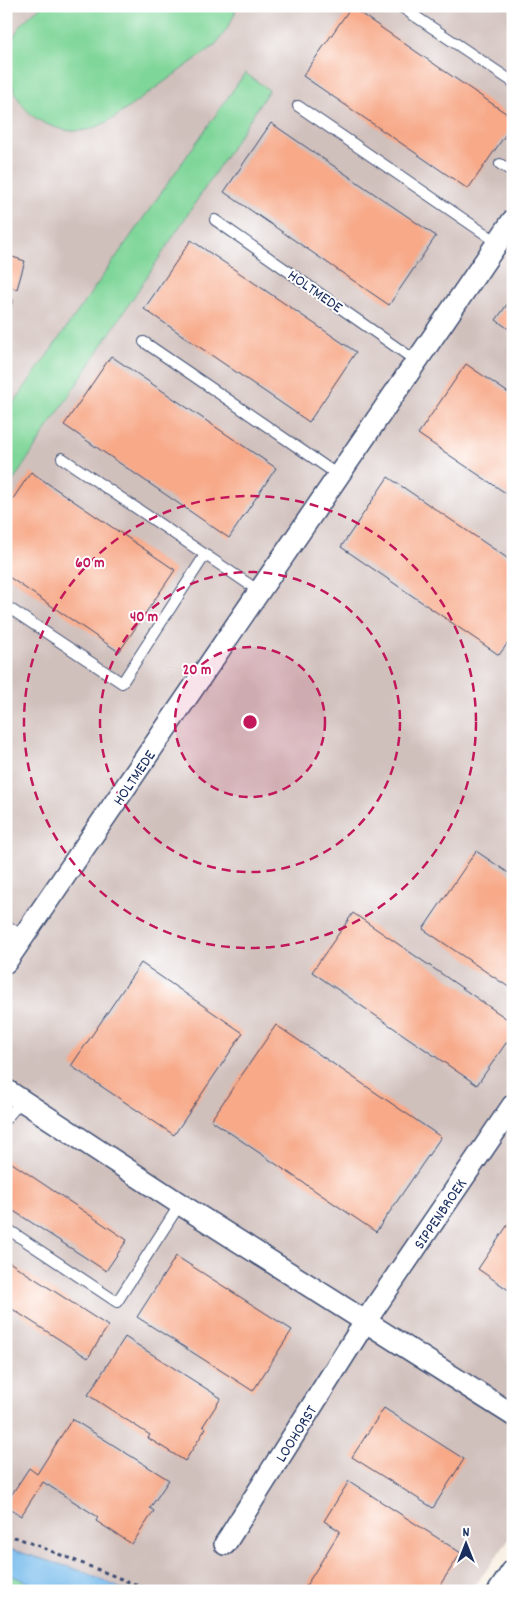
<svg xmlns="http://www.w3.org/2000/svg" width="519" height="1597" font-family="Dekko,sans-serif">
<style>
.industrial{fill:#d0c0bc}
.green{fill:#7fd699;stroke:#4d827c}
.water{fill:#74baeb;stroke:#4874a4}
.building{fill:#f7a988}
.lines{fill:none;stroke-linecap:round;stroke-linejoin:round}
.lane-casing{stroke:#3c4c71;stroke-width:12}
.street-casing{stroke:#3c4c71;stroke-width:24}
.path{stroke:#3c4c71;stroke-width:3;stroke-dasharray:4 4;stroke-linecap:butt}
.lane{stroke:#fff;stroke-width:10}
.street{stroke:#fff;stroke-width:21}
.ring{fill:none;stroke:#c2185b;stroke-width:2.5;stroke-dasharray:9 6}
.labels{text-anchor:middle;stroke-width:4;stroke-linejoin:round;paint-order:stroke}
.street-label{font-size:16px;fill:#1b2f5e;stroke:#fff}
.centre{fill:#c2185b;stroke:#fff;stroke-width:2.5}
.ring-label{font-size:15px;text-anchor:middle;font-weight:bold;fill:#c2185b;stroke:#fff;stroke-width:4;stroke-linejoin:round;paint-order:stroke}
</style>
<rect width="100%" height="100%" fill="#fff"/>
<filter id="ink" filterUnits="userSpaceOnUse"><feTurbulence type="fractalNoise" baseFrequency=".02" numOctaves="2"/><feDisplacementMap in="SourceGraphic" scale="10" xChannelSelector="R" yChannelSelector="G"/><feConvolveMatrix kernelMatrix="1 2 1 2 8 2 1 2 1" color-interpolation-filters="sRGB"/></filter>
<filter id="wash" filterUnits="userSpaceOnUse"><feTurbulence type="fractalNoise" baseFrequency=".0096" numOctaves="4" result="noise"/><feDisplacementMap in="SourceGraphic" scale="20" xChannelSelector="R" yChannelSelector="G"/><feGaussianBlur stdDeviation="1.12" result="paint"/><feColorMatrix in="noise" values="0 0 0 0 0 0 0 0 0 0 0 0 0 0 0 0 0 1.4 0 .05"/><feComposite in="paint" operator="in"/></filter>
<g filter="url(#wash)">
<rect width="100%" height="100%" fill="#f8eddd"/>
<polygon class="industrial" points="6,6 513,6 513,1534 471,1591 6,1591"/>
<g class="green">
<path d="M42 6H237C232 23 225 33 214 46L114 118C105 123 96 128 86 130 72 133 57 129 44 123 13 108 0 66 15 34 22 22 31 14 42 6Z"/>
<polygon points="245,73 269,90 6,492 6,414"/>
<polygon points="6,1573 49,1591 6,1591"/>
</g>
<polygon class="water" points="6,1548 82,1571 126,1591 49,1591 6,1573"/>
<g id="blocks">
<g class="building">
<polygon points="351,7 513,118 513,124 468,189 303,76"/>
<polygon points="271,123 436,236 389,305 224,192"/>
<polygon points="191,240 356,352 309,422 144,309"/>
<polygon points="6,255 25,261 17,289 6,286"/>
<polygon points="6,296 13,299 7,321 6,321"/>
<polygon points="513,296 513,332 496,320"/>
<polygon points="111,356 276,468 229,538 64,425"/>
<polygon points="466,364 513,396 513,498 418,434"/>
<polygon points="31,472 175,570 119,652 6,575 6,509"/>
<polygon points="388,477 513,562 513,636 499,655 341,547"/>
<polygon points="476,851 513,876 513,990 423,929"/>
<polygon points="353,913 513,1023 513,1033 477,1085 312,972"/>
<polygon points="141,963 243,1033 174,1135 71,1066"/>
<polygon points="276,1025 441,1137 376,1232 211,1120"/>
<polygon points="6,1159 127,1240 106,1271 6,1206"/>
<polygon points="513,1217 513,1293 478,1269"/>
<polygon points="176,1256 292,1330 253,1391 137,1317"/>
<polygon points="6,1260 108,1326 88,1358 6,1305"/>
<polygon points="125,1337 221,1398 203,1426 206,1428 185,1461 148,1438 150,1435 88,1395"/>
<polygon points="384,1408 464,1459 433,1508 352,1457"/>
<polygon points="72,1419 169,1480 150,1508 154,1511 132,1544 96,1521 98,1517 43,1482 21,1516 6,1506 6,1503 29,1468 37,1474"/>
<polygon points="349,1481 461,1553 436,1591 303,1591 340,1531 324,1521"/>
</g>
</g>
</g>
<g filter="url(#ink)">
<use href="#blocks" fill-opacity="0" stroke="#3c4c71" stroke-width="1"/>
<g class="lines">
<g class="lane-casing">
<g id="lane">
<polyline points="400,6 513,82"/>
<polyline points="412,15 418,6"/>
<polyline points="298,106 497,242"/>
<polyline points="500,164 513,172"/>
<polyline points="215,220 416,361"/>
<polyline points="144,342 338,475"/>
<polyline points="62,458 259,591"/>
<polyline points="6,606 122,683 205,555"/>
<polyline points="6,925 24,937"/>
<polyline points="6,1119 22,1100"/>
<polyline points="6,1228 117,1302 180,1204"/>
</g>
</g>
<g class="street-casing">
<g id="street">
<polyline points="6,962 513,220"/>
<polyline points="6,1090 180,1204 513,1415"/>
<polyline points="225,1544 365,1322 513,1105"/>
<polyline points="499,1591 513,1570"/>
</g>
</g>
<polyline class="path" points="6,1535 18,1538 152,1591"/>
<use href="#lane" class="lane"/>
<use href="#street" class="street"/>
</g>
</g>
<circle cx="250" cy="722" r="75" fill="#c2185b" fill-opacity=".12"/>
<g class="ring">
<circle cx="250" cy="722" r="75"/>
<circle cx="250" cy="722" r="150"/>
<circle cx="250" cy="722" r="226"/>
</g>
<g class="labels">
<g class="street-label">
<text transform="translate(316 290) rotate(35)" y="6">HOLTMEDE</text>
<text transform="translate(133 777) rotate(-56)" y="6">HOLTMEDE</text>
<text transform="translate(439 1213) rotate(-56)" y="6">SIPPENBROEK</text>
<text transform="translate(295 1433) rotate(-58)" y="6">LOOHORST</text>
</g>
</g>
<circle cx="250" cy="722" r="8" class="centre"/>
<g class="ring-label">
<text x="90" y="567">60 m</text>
<text x="144" y="621">40 m</text>
<text x="197" y="674">20 m</text>
</g>
<rect width="519" height="1597" fill="none" stroke="#fff" stroke-width="25"/>
<g transform="translate(466 1544)" stroke="#ffffff" stroke-width="4" paint-order="stroke">
<path d="M0-4L9 19L0 12L-9 19Z" fill="#1b2f5e"/>
<text y="-8" font-size="14" font-weight="bold" text-anchor="middle" fill="#1b2f5e">N</text>
</g>
</svg>
